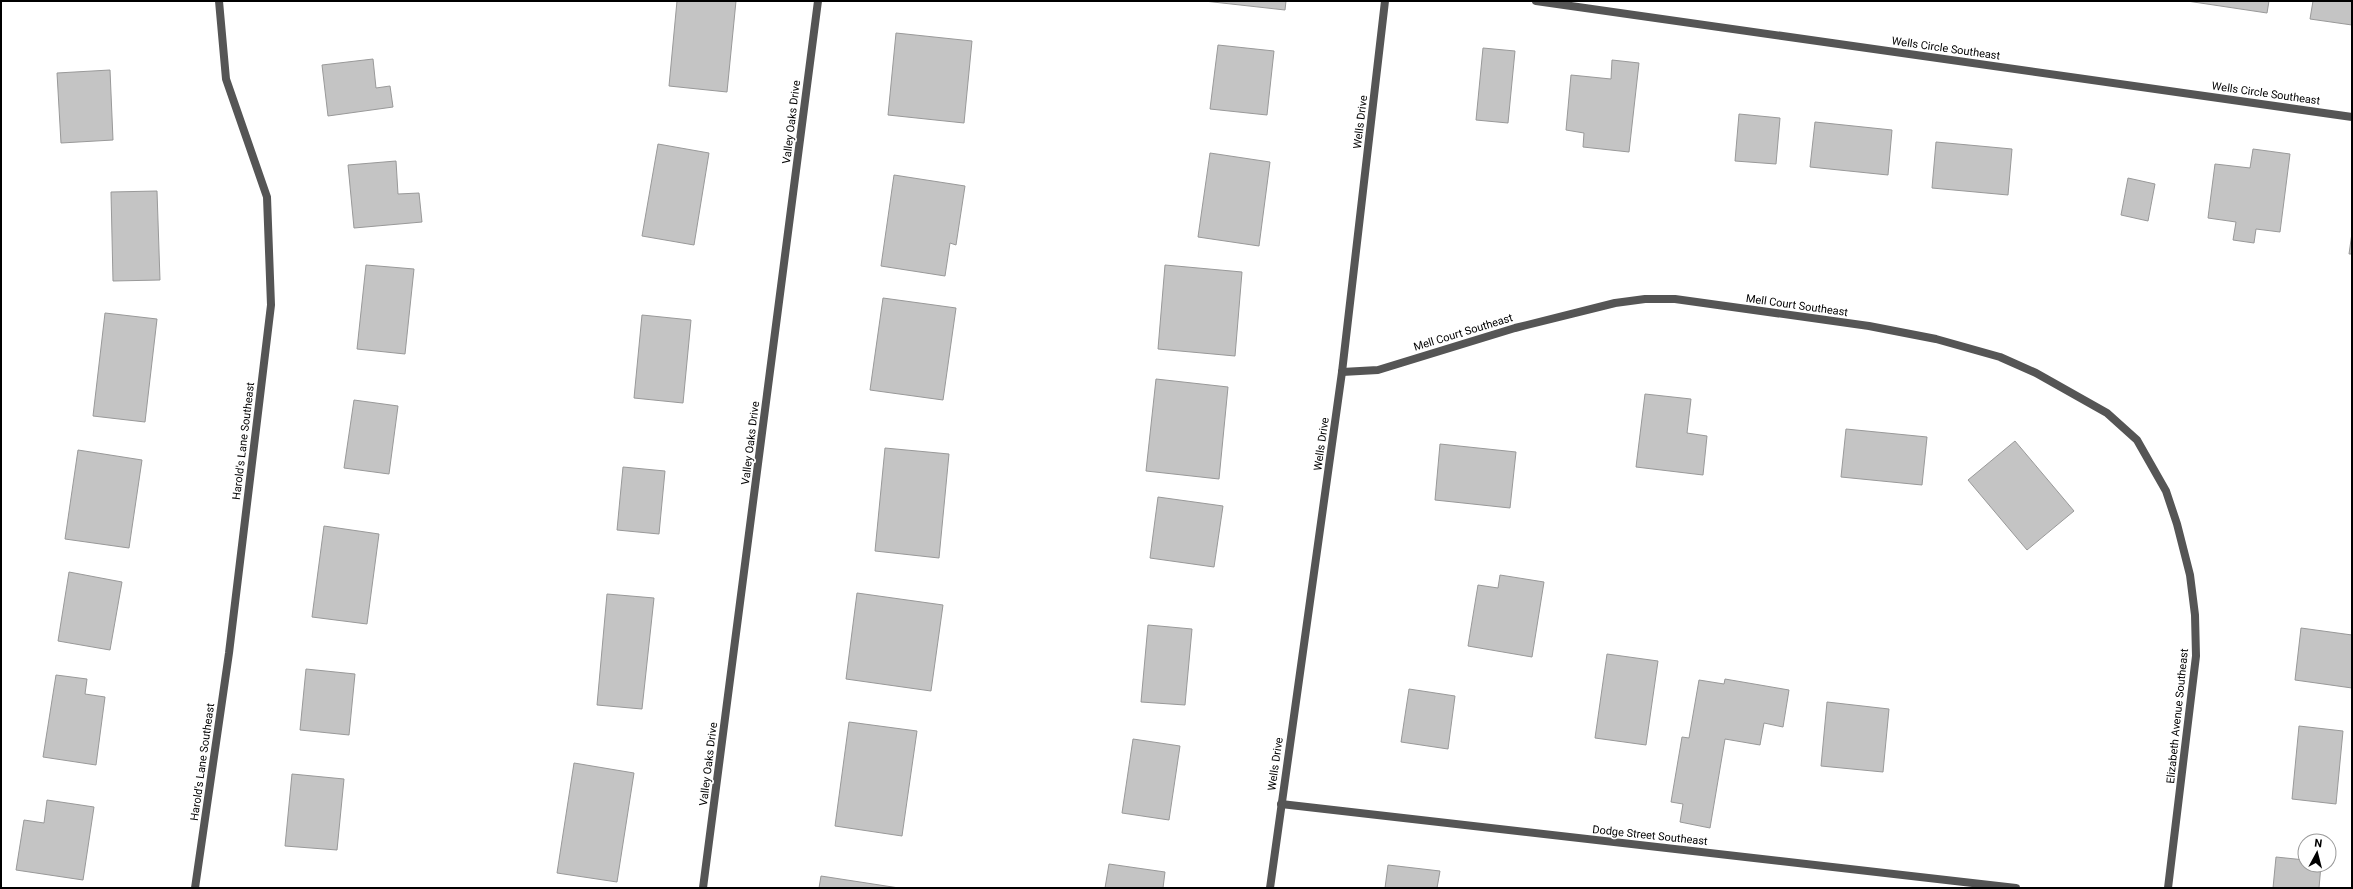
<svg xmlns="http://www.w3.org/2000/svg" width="2353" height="889" font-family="Roboto,sans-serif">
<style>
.building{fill:#c4c4c4;stroke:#999}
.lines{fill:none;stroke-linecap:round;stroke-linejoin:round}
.minor{stroke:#555;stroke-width:8}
.labels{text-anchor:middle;stroke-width:3.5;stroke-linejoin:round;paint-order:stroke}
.street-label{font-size:11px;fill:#000;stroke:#fff}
</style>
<rect width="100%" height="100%" fill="#fff"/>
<g class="building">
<polygon points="677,1 736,1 727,92 669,86"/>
<polygon points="1204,1 1286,1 1285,10"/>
<polygon points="2187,1 2269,1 2267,13"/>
<polygon points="2313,1 2352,1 2352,25 2310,19"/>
<polygon points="896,33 972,41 964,123 888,115"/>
<polygon points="1218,45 1274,51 1267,115 1210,109"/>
<polygon points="1483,48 1515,51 1508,123 1476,120"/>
<polygon points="373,59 376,88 390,86 393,107 328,116 322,65"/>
<polygon points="1612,60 1639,63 1629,152 1583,147 1584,133 1566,130 1571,75 1611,79"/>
<polygon points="110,70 113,140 61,143 57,73"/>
<polygon points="1739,114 1780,118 1776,164 1735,161"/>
<polygon points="1815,122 1892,130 1888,175 1810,167"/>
<polygon points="1936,142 2012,149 2008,195 1932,188"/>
<polygon points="658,144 709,153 694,245 642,236"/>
<polygon points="2253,149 2290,154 2280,232 2256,229 2254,243 2233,240 2236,222 2208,218 2215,164 2250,168"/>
<polygon points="1210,153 1270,162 1259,246 1198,237"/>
<polygon points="396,161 398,194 419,193 422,222 354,228 348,165"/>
<polygon points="894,175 965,186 956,245 950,243 945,276 881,266"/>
<polygon points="2128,178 2155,184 2148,221 2121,215"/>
<polygon points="157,191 160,280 113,281 111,192"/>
<polygon points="2352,233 2352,254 2349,254"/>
<polygon points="366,265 414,269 405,354 357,349"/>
<polygon points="1165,265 1242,272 1235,356 1158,349"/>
<polygon points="883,298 956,308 943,400 870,390"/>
<polygon points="105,313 157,319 145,422 93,416"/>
<polygon points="642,315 691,320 683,403 634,398"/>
<polygon points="1156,379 1228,387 1219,479 1146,471"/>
<polygon points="1645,394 1691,399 1687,433 1707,436 1703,475 1636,467"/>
<polygon points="354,400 398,406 389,474 344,468"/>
<polygon points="1846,429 1927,437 1922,485 1841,477"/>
<polygon points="2015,441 2074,511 2027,550 1968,480"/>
<polygon points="1440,444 1516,452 1510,508 1435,500"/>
<polygon points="885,448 949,454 939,558 875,551"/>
<polygon points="78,450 142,460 129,548 65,539"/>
<polygon points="623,467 665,471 659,534 617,530"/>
<polygon points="1158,497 1223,506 1214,567 1150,558"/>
<polygon points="324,526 379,534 367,624 312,617"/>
<polygon points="69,572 122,582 110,650 58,641"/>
<polygon points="1500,575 1544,582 1532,657 1468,646 1478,585 1498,588"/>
<polygon points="857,593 943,605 931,691 846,679"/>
<polygon points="607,594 654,598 642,709 597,705"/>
<polygon points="1148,625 1192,629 1185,705 1141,702"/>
<polygon points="2301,628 2352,635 2352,688 2295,680"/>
<polygon points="1607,654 1658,661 1646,745 1595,738"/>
<polygon points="306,669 355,674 349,735 300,730"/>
<polygon points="56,675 87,679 85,694 105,697 96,765 43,757"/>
<polygon points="1725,679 1789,690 1783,727 1764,723 1760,745 1725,739 1710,828 1680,822 1683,804 1671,802 1682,737 1689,738 1699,680 1724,684"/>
<polygon points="1409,689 1455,696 1448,749 1401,742"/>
<polygon points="1827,702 1889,709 1883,772 1821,766"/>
<polygon points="849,722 917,731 902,836 835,826"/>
<polygon points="2299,726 2343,731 2336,804 2292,799"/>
<polygon points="1133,739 1180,746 1169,820 1122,813"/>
<polygon points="574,763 634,773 617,882 557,873"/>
<polygon points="292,774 344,779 337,850 285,846"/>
<polygon points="47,800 94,807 83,880 16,870 24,820 44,823"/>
<polygon points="2276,857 2305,860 2305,865 2321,865 2319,888 2273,888"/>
<polygon points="1109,864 1165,872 1163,888 1105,888"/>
<polygon points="1388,865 1440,871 1437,888 1385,888"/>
<polygon points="821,876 899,888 819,888"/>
</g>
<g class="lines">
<g class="minor">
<polyline points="1536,1 2352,117"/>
<polyline points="1342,372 1378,370 1515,328 1615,303 1645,299 1675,299 1869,326 1936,339 2000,357 2036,373 2107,413 2137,440 2166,491 2177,524 2190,575 2195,615 2196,656 2168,888"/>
<polyline points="1281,804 2016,888"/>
<polyline points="195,888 229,653 271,305 267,197 226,79 219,1"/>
<polyline points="703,888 818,1"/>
<polyline points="1270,888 1342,372 1385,1"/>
</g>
</g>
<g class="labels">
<g class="street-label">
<text transform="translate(1946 48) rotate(8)" y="4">Wells Circle Southeast</text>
<text transform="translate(2266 93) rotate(8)" y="4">Wells Circle Southeast</text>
<text transform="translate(791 122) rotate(-83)" y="4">Valley Oaks Drive</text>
<text transform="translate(1360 122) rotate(-83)" y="4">Wells Drive</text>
<text transform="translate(1797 305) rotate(8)" y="4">Mell Court Southeast</text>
<text transform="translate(1463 332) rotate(-17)" y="4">Mell Court Southeast</text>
<text transform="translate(243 441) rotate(-83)" y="4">Harold's Lane Southeast</text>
<text transform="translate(750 443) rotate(-83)" y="4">Valley Oaks Drive</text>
<text transform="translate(1321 444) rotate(-82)" y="4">Wells Drive</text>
<text transform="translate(2177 716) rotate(-84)" y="4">Elizabeth Avenue Southeast</text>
<text transform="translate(202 762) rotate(-82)" y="4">Harold's Lane Southeast</text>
<text transform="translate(708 764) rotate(-83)" y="4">Valley Oaks Drive</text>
<text transform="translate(1275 764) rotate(-82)" y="4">Wells Drive</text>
<text transform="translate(1650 835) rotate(6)" y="4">Dodge Street Southeast</text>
</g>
</g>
<rect width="2353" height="889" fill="none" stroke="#000000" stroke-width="4"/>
<g transform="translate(2317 853) rotate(7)"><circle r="19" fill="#ffffff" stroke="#999999"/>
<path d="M0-3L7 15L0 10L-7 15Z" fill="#000000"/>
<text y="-6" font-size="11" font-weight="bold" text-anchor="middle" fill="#000000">N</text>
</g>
</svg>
